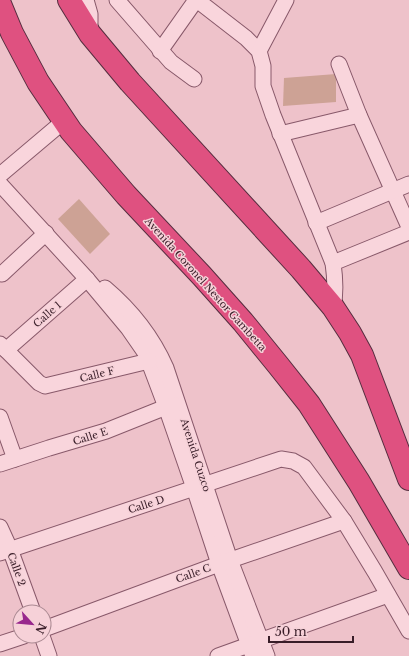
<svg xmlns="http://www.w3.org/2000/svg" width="409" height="656" font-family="'Libre Baskerville',serif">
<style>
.green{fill:#cda295}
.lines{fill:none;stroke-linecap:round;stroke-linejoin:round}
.minor-casing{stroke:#88596a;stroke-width:17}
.highway-casing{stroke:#562d3f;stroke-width:24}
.minor{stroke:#f9d5dc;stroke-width:15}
.highway{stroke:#df5180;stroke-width:22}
.labels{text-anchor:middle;stroke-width:3;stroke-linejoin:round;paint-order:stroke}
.street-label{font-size:10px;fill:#381d28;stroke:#f6d1d8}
</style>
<rect width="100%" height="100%" fill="#eec2ca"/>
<g class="green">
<polygon points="336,74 336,102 283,106 284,78"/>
<polygon points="79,199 110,234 90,254 58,219"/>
</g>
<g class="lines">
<g class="minor-casing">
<g id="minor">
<polyline points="86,0 90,14 90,32"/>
<polyline points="117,0 171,62 194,79"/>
<path d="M197 0 246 38 259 51 263 66V86L273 115 333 263C335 277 336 293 333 307"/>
<polyline points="160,51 196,0"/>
<polyline points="259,51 286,0"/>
<polyline points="339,64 359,115 409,227"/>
<polyline points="280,134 359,115"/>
<polyline points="0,175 64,121"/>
<polyline points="0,184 87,279 128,328 146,354 166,407 194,488 219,564 253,656"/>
<polyline points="316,223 409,184"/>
<polyline points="333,263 409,232"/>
<polyline points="2,274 46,233"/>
<path d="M105 288C131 310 152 336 166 368L230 560 267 656"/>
<polyline points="0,344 39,383 45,386 149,361"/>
<polyline points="6,350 87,279"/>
<polyline points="0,417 15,459"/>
<polyline points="0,464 49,448 106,431 166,407 175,405"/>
<polyline points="0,527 10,549 33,612"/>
<polyline points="0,553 281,459 293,461 304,467 344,521 375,572 409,631"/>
<polyline points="44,629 219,564 344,521"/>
<polyline points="42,636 49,656"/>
<polyline points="0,644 24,636"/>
<polyline points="218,656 388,595"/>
</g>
</g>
<g class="highway-casing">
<g id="highway">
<polyline points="69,0 90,34 130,82 301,269 333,307 350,333 362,355 409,479"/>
<polyline points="0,4 12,33 38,82 71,131 126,195 202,276 243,322 278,365 309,404 359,482 409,568"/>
</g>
</g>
<use href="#minor" class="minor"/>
<use href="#highway" class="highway"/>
</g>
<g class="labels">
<g class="street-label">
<text transform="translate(206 284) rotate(48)" y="4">Avenida Coronel Nestor Gambetta</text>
<text transform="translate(47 314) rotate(-41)" y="4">Calle 1</text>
<text transform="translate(97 374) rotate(-14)" y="4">Calle F</text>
<text transform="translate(90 436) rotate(-18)" y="4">Calle E</text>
<text transform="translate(196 455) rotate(72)" y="4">Avenida Cuzco</text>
<text transform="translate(146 504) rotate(-18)" y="4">Calle D</text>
<text transform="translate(17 569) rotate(70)" y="4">Calle 2</text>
<text transform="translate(193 573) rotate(-20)" y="4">Calle C</text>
</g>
</g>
<g transform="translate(32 624) rotate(117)"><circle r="19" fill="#f6d1d8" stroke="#aa8992"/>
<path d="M0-3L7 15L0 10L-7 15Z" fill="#98288d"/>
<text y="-6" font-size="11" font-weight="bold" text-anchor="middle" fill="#381d28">N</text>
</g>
<path d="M269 636v6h84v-6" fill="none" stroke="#381d28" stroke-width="2"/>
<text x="275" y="636" font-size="12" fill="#381d28" stroke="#f6d1d8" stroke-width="3" paint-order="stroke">50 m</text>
</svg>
